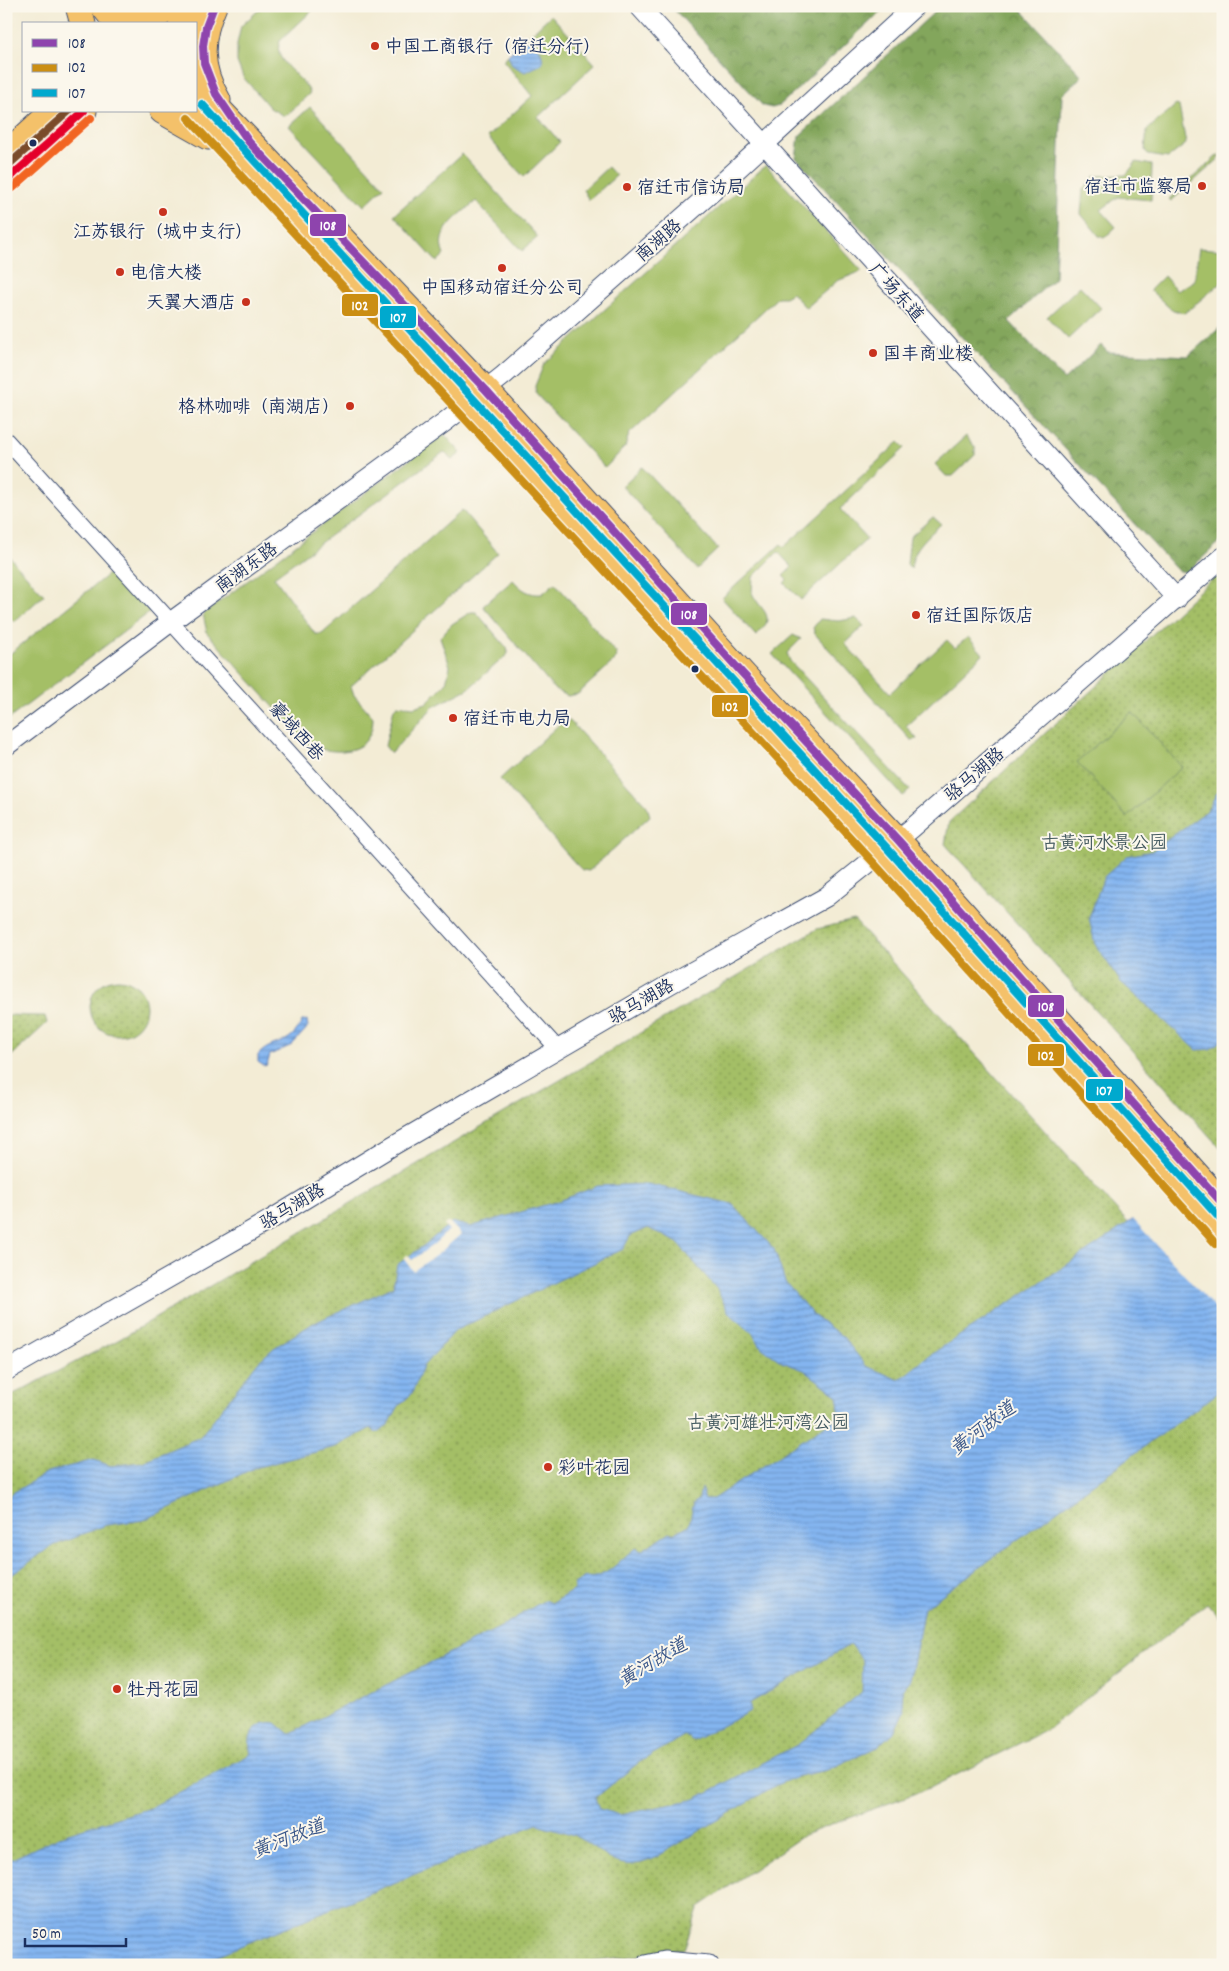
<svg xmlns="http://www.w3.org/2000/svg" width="1229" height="1971" font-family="Dekko,'LXGW WenKai TC',sans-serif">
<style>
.grass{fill:url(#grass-dots);stroke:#607762}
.forest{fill:url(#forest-crowns);stroke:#4f6a5c}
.garden{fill:#a4bf66;stroke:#607762}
.water{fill:url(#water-rules);stroke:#5072a7;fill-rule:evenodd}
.pier{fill:#f3ecd5}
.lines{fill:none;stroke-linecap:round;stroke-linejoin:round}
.minor-casing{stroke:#3b4b70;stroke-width:17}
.tertiary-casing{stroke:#3b4b70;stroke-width:21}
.primary-casing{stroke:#3b4b70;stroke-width:27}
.minor{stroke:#fff;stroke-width:15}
.tertiary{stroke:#fff;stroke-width:19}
.primary{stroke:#f4c16a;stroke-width:25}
.bus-1-casing{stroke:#fbf7ec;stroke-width:11}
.bus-2-casing{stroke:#fbf7ec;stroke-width:11}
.bus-3-casing{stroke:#fbf7ec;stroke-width:11}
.bus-4-casing{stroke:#fbf7ec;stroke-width:11}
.bus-5-casing{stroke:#fbf7ec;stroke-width:11}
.bus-6-casing{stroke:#fbf7ec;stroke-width:11}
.bus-1{stroke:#8e44ad;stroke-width:8}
.bus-2{stroke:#cb8e13;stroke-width:8}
.bus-3{stroke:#00a9ce;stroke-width:8}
.bus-4{stroke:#f26522;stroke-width:8}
.bus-5{stroke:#7a4b2a;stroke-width:8}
.bus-6{stroke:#e4002b;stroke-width:8}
.poi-dot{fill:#c8321e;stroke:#fbf7ec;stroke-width:2}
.bus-dot{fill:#1b2f5e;stroke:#fbf7ec;stroke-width:2}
.labels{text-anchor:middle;stroke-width:4;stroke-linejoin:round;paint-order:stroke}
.poi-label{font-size:18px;fill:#1b2f5e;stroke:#fbf7ec;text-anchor:start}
.street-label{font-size:18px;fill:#1b2f5e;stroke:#fbf7ec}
.park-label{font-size:18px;fill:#445a60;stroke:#fbf7ec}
.water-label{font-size:19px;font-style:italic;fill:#3a578a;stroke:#fbf7ec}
.line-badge{stroke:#fbf7ec;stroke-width:2}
.badge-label{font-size:14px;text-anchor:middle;font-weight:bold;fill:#fff}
</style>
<defs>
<pattern id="grass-dots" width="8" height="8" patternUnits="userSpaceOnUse" patternTransform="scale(1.25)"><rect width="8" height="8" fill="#a4bf66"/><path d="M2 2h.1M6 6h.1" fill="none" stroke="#859c57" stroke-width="1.8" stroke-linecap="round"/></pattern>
<pattern id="forest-crowns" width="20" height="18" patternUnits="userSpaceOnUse" patternTransform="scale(1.25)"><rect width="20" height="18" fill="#83a65b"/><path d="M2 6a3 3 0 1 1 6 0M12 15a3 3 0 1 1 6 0" fill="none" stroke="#6a884e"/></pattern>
<pattern id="water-rules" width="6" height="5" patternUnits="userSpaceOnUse" patternTransform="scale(1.25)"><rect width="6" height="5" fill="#84b5f0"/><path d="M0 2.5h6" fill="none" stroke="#6b94c6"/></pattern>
</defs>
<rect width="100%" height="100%" fill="#fbf7ec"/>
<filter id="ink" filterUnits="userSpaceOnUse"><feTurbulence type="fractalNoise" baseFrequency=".02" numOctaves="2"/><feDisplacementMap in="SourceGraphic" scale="10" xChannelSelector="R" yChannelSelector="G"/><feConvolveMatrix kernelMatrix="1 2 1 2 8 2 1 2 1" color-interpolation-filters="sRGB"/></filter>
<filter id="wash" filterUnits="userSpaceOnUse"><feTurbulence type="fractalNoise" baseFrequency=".0096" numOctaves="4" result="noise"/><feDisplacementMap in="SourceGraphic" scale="20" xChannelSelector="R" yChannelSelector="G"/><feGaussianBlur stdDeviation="1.12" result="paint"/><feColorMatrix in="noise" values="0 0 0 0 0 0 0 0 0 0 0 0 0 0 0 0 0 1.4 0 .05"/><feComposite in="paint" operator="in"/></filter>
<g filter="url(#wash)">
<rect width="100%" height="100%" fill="#f3ecd5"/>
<g class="grass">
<polygon points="1218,155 1220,158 1171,201 1169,199"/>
<polygon points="1223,569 1223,1151 945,844 949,822"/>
<polygon points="854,920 1223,1328 1223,1621 1207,1603 1048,1729 932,1787 804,1835 699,1907 684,1949 572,1965 6,1965 6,1398 118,1340 817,929"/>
<circle cx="118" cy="1007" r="28"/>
<polygon points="6,1015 45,1016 47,1023 6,1061"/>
</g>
<g class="forest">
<polygon points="671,6 887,6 779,106 772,108 763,106"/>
<polygon points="941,6 1018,6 1082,76 1062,95 1055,278 1009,321 1064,380 1101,345 1108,352 1188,356 1223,325 1223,539 1187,572 1178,571 796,158 799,136"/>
</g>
<g class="garden">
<path d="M263 6H317L280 41C271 62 304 76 310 93L288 114 284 116 270 108 243 77 237 62V44L241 26Z"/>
<polygon points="551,15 595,64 538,117 560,142 524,177 488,137 532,96 503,60"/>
<polygon points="1176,105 1179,106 1186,144 1168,158 1148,155 1145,150 1147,130"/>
<polygon points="310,107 384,187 364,206 289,126"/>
<path d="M462 154 538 237 522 251 476 201C459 216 433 231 444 255L437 262 394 215Z"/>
<polygon points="1136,162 1152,165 1151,200 1118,197 1101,210 1116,227 1104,238 1099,236 1081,214 1083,189 1095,176 1126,175"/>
<polygon points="766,165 862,271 837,281 806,308 792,293 785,297 778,297 629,434 625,447 605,468 536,394 535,386 544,364"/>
<polygon points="608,167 616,176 589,200 583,190"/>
<polygon points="1199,248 1223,250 1223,281 1185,313 1173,311 1150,290 1164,276 1177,291 1194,281"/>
<polygon points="1080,286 1101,308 1068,339 1047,317"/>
<path d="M444 434 461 453 452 460 444 452 274 577 315 634H322L462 510 498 553 351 686 354 695 373 717C373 756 337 755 309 746L207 633 203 614Z"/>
<polygon points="966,436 975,447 975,455 953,476 946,476 935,464"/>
<path d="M899 442 905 448 840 509 867 539 801 600 784 583 787 580 783 576 792 567 778 552 753 577 752 593C762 613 778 615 756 636L722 598 781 544 784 547Z"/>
<polygon points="642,467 718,549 697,569 622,486"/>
<path d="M933 517 941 524C926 538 913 548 911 569L907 564 910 537Z"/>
<polygon points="6,553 44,595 14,622 6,614"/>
<polygon points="112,571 150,612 6,721 6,657"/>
<path d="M513 580C522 590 529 595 542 594L555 583 616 653 617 658 578 694 568 696 555 690 483 606Z"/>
<polygon points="471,612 476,612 507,648 508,654 468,689 433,707 391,753 385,746 394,708 397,705 414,707 426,703 446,683 450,666 440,637 452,624"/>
<polygon points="856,618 864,626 845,644 890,693 947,640 955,648 968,637 983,654 906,726 917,739 911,740 815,634 813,628 820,619 839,621"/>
<polygon points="793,635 801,639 787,653 790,661 910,790 903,796 772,654"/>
<polygon points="1132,712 1182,767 1127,817 1077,762"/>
<polygon points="564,720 570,721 647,806 650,816 589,871 582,870 576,864 500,779"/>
</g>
<g class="water">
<path d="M529 40C539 45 544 54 542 64L525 72 512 65 508 55 522 42Z"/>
<polygon points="1223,790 1223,1040 1210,1049 1197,1050 1121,982 1095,944 1089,918 1104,877 1127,856 1152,851 1207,811 1217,793"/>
<path d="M307 1020 308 1027 292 1045 270 1055 267 1065 264 1066 258 1062V1055C274 1038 290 1048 302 1021Z"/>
<path d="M1223 1155V1389L924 1608 910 1680 902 1690 904 1711 894 1732 878 1747 827 1770 798 1776 776 1785 653 1859C615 1874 608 1854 579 1838 567 1831 550 1828 537 1824L194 1965H6V1862L65 1834 150 1808 251 1754C246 1736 255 1720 276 1723L289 1734 499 1628 545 1600 552 1603 574 1590V1584L585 1577C607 1581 620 1558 636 1548L641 1551 670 1532 673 1534 689 1525 694 1502 699 1499 701 1488 705 1499H713L840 1416 837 1395 804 1370 782 1362 762 1348 752 1332 729 1313 717 1289 677 1242 648 1228 630 1236 623 1249 456 1330 423 1366 412 1393 398 1407 389 1424 376 1433 371 1428 335 1447 254 1468 144 1520 106 1525 50 1547 9 1577 6 1586V1497L48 1472 94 1460 111 1466 142 1462 200 1437 258 1362 274 1348 312 1324 393 1287 397 1265 426 1244 452 1222 470 1227 559 1201 598 1186 648 1184 732 1204 774 1249 785 1282 813 1315 843 1337 866 1366 899 1380 929 1356 1100 1243ZM851 1644 863 1661 862 1692 799 1744 695 1799 621 1815 599 1809 595 1798 638 1763 685 1735 693 1741 750 1711V1703Z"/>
</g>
<g class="pier">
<polygon points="1223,1153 1223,1317 1132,1218"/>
<polygon points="449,1222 461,1234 438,1254 413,1271 403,1258 407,1254 412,1260 433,1245 449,1230 444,1225"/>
</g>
</g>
<g filter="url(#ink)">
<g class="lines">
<g class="minor-casing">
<polyline id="minor" points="6,440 558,1049"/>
</g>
<g class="tertiary-casing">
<g id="tertiary">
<polyline points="639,6 1177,599"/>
<polyline points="6,746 172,621 446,421 504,375 721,184 915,6"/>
<polyline points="6,1371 270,1220 392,1146 670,984 826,897 911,829 1223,557"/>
<polyline points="645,1965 664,1961 709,1965"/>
</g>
</g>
<g class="primary-casing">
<g id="primary">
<polyline points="78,6 83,24"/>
<polyline points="103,6 117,24"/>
<polyline points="130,6 145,24"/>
<path d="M214 6C199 39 199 69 218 100"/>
<polyline points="149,24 169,6"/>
<polyline points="181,24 200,6"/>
<polyline points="196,85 486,390 743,674 898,840 1223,1204"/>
<polyline points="162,111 208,137"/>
<polyline points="195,111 880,855 1223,1237"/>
<polyline points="6,154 53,111"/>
<polyline points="6,181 84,111"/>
</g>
</g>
<use href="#minor" class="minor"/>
<use href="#tertiary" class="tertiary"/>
<use href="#primary" class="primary"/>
<g class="bus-1-casing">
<polyline id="bus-1" points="214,6 206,27 203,46 204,63 216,94 249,142 486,390 743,674 898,840 1223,1204"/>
</g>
<g class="bus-2-casing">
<polyline id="bus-2" points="188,118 873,862 1216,1244"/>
</g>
<g class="bus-3-casing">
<polyline id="bus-3" points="202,104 887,848 1223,1222"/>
</g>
<g class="bus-4-casing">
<polyline id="bus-4" points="13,188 91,118"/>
</g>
<g class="bus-5-casing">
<polyline id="bus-5" points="6,167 69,111"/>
</g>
<g class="bus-6-casing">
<polyline id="bus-6" points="6,181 84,111"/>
</g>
<use href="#bus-1" class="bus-1"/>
<use href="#bus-2" class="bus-2"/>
<use href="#bus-3" class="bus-3"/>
<use href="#bus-4" class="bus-4"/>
<use href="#bus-5" class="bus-5"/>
<use href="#bus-6" class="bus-6"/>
</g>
</g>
<g class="poi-dot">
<circle cx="375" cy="46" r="5"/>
<circle cx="1202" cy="186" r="5"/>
<circle cx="627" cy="187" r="5"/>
<circle cx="163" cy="212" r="5"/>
<circle cx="502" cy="268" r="5"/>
<circle cx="120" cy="272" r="5"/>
<circle cx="246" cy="302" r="5"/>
<circle cx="873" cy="353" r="5"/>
<circle cx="350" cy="406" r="5"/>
<circle cx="916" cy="615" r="5"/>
<circle cx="453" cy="718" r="5"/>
<circle cx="548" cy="1467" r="5"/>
<circle cx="117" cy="1689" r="5"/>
</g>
<g class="bus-dot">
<circle cx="33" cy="143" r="4.5"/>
<circle cx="695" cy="669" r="4.5"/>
</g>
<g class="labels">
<g class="poi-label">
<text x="385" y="52">中国工商银行（宿迁分行）</text>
<text x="1192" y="192" text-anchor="end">宿迁市监察局</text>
<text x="637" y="193">宿迁市信访局</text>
<text x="163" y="237" text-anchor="middle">江苏银行（城中支行）</text>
<text x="130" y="278">电信大楼</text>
<text x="502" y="293" text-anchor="middle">中国移动宿迁分公司</text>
<text x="236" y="308" text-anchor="end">天翼大酒店</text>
<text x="883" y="359">国丰商业楼</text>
<text x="340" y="412" text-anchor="end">格林咖啡（南湖店）</text>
<text x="926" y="621">宿迁国际饭店</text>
<text x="463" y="724">宿迁市电力局</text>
<text x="558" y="1473">彩叶花园</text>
<text x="127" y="1695">牡丹花园</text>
</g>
<g class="street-label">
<text transform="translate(658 240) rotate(-41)" y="6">南湖路</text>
<text transform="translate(897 292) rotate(48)" y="6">广场东道</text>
<text transform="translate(246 567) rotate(-36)" y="6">南湖东路</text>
<text transform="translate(297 731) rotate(48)" y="6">豪域西巷</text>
<text transform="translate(974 774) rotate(-41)" y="6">骆马湖路</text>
<text transform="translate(641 1001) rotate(-30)" y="6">骆马湖路</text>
<text transform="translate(292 1206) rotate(-31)" y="6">骆马湖路</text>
</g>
<g class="park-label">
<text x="1104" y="848">古黄河水景公园</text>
<text x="768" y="1428">古黄河雄壮河湾公园</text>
</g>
<g class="water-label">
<text transform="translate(982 1427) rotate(-37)" y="7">黄河故道</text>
<text transform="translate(652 1661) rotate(-31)" y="7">黄河故道</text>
<text transform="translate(288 1837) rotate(-21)" y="7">黄河故道</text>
</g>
</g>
<g class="line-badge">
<rect x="309" y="213" width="38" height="24" rx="5" fill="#8e44ad"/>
<rect x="341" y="293" width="38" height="24" rx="5" fill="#cb8e13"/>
<rect x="379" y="305" width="38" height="24" rx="5" fill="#00a9ce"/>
<rect x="670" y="602" width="38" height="24" rx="5" fill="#8e44ad"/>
<rect x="711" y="694" width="38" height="24" rx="5" fill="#cb8e13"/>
<rect x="1027" y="994" width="38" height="24" rx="5" fill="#8e44ad"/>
<rect x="1027" y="1043" width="38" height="24" rx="5" fill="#cb8e13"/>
<rect x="1085" y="1078" width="39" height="24" rx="5" fill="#00a9ce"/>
</g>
<g class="badge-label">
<text x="328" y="230">108</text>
<text x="360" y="310">102</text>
<text x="398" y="322">107</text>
<text x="689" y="619">108</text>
<text x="730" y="711">102</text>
<text x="1046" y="1011">108</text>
<text x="1046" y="1060">102</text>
<text x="1104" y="1095">107</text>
</g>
<rect width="1229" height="1971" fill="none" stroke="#fbf7ec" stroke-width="25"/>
<rect x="22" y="22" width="175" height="90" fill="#fbf7ec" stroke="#a1a7b3"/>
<rect x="32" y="39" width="25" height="8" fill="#8e44ad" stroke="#a1a7b3"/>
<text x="68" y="48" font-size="15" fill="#1b2f5e">108</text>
<rect x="32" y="64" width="25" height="8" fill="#cb8e13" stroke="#a1a7b3"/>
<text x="68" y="72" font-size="15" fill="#1b2f5e">102</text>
<rect x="32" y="89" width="25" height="8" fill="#00a9ce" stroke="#a1a7b3"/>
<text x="68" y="98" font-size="15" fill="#1b2f5e">107</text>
<path d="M25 1938v8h101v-8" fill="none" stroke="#1b2f5e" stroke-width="2.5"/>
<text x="32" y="1938" font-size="15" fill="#1b2f5e" stroke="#fbf7ec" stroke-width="4" paint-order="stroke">50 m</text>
</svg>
